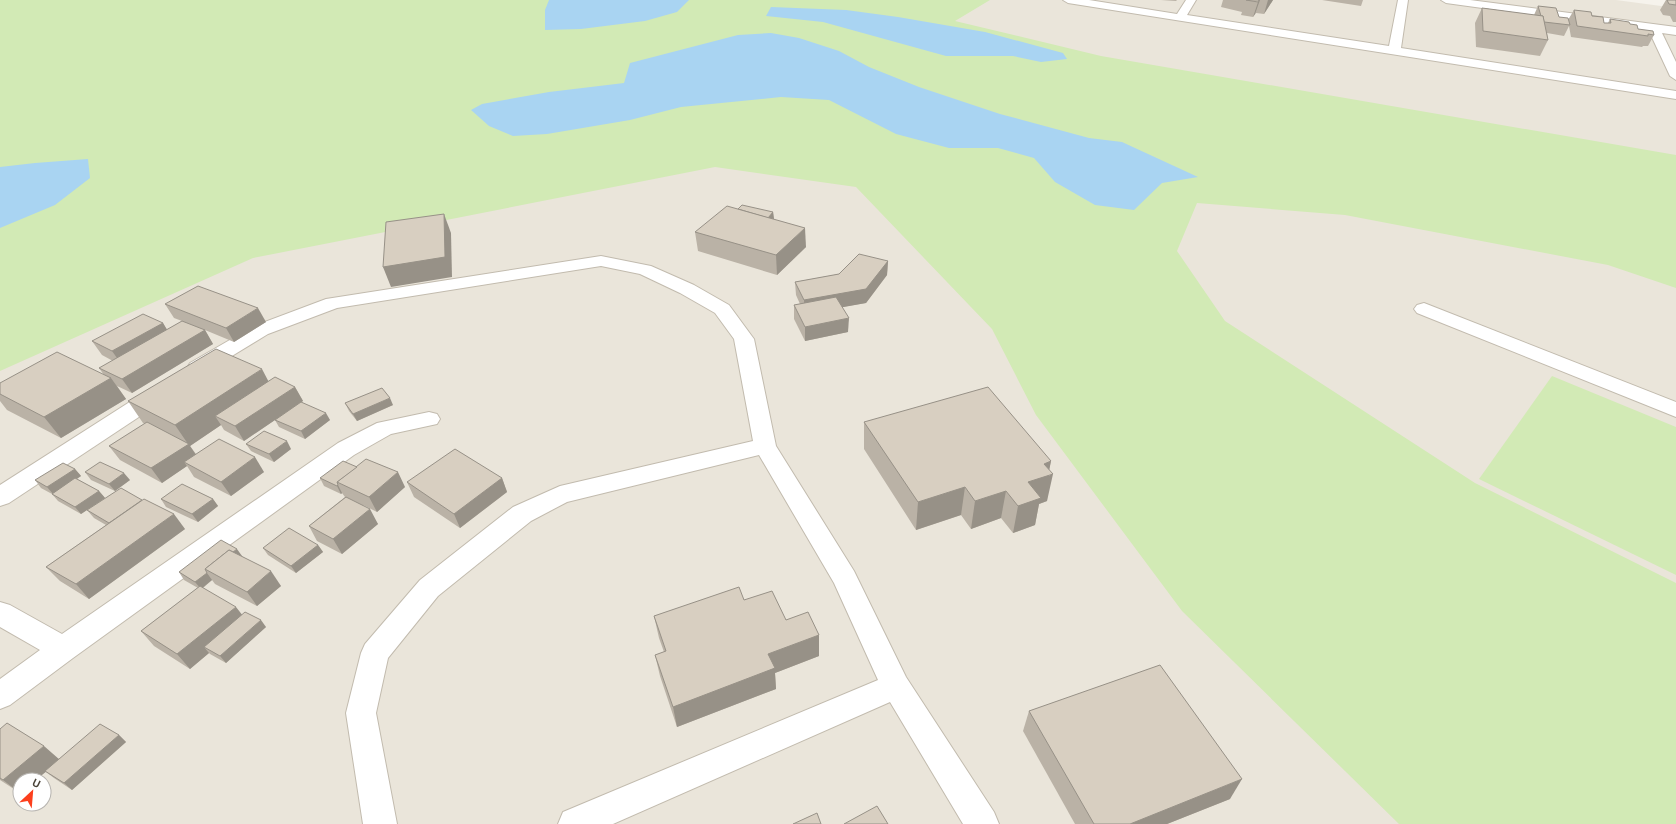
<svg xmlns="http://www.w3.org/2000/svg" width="1676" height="824" font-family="Ubuntu,sans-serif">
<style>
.residential{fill:#eae5da;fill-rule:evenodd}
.green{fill:#d2eab5}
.water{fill:#a9d4f2}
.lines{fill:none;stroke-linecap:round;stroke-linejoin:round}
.street-casing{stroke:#c2bbae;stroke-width:2}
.street{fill:#fff;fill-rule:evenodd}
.wall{fill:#bab2a6}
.shaded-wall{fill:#979187}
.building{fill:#d8cfc1;stroke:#979187}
</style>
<rect width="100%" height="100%" fill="#f6f3ec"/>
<path class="residential" d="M0 0H1616L1676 8V824H0ZM20 780H44V804H20Z"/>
<g class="green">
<polygon points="0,0 990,0 955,21 1101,56 1676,155 1676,288 1608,265 1345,215 1197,203 1177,251 1225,321 1475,483 1676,583 1676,824 1399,824 1182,611 1036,415 992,329 856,187 715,167 253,258 0,371"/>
<polygon points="1552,376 1676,427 1676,575 1479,479"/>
</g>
<g class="water">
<polygon points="549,0 689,0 677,12 645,21 581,29 545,30 545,10"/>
<polygon points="771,7 846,10 898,17 985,32 1063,53 1067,59 1041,62 1013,56 946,56 823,22 766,16"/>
<polygon points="771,33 799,38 839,51 869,67 919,87 1000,114 1089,138 1122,142 1198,177 1162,183 1134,210 1095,205 1055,182 1034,158 998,148 949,148 896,134 829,100 781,97 681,107 630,120 547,134 513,136 489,126 471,110 482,104 549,92 624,83 630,63 738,35"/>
<polygon points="88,159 90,178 55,205 0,228 0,167 35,163"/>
</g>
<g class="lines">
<g class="street-casing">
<g id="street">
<polygon points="1063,0 1089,0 1177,14 1186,0 1196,0 1187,15 1389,46 1398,0 1408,0 1401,48 1676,91 1676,99 1068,3"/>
<polygon points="1441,0 1470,0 1676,27 1676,35 1662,33 1676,62 1676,80 1670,76 1649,31 1446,3"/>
<polygon points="601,256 651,266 694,285 729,305 751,335 754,339 776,446 854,571 906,677 994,812 999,824 963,824 890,702 613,824 558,824 563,812 878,680 834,583 759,455 567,502 531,521 438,596 388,658 376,713 397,824 363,824 346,713 361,653 365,644 420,580 513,507 560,486 753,441 734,339 715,313 680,293 640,274 601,266 337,308 268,334 204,373 197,375 190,373 187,368 190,363 254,326 326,299"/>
<polygon points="1424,303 1676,402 1676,417 1417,313 1414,309 1417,305"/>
<polygon points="158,387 166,389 169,394 166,399 9,503 0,506 0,485 150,389"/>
<polygon points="429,412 437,414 440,419 437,424 391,434 354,455 73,658 10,705 0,709 0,679 40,650 0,627 0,602 10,605 62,634 338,443 377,423"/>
</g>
</g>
<use href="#street" class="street"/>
</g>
<g class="wall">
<polygon points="1161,0 1177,0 1176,1"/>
<polygon points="1223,0 1273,0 1264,14 1256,13 1253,17 1241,15 1242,12 1221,7"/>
<polygon points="1322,0 1363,0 1361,6"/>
<polygon points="1666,0 1676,0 1676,22 1673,22 1670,16 1663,15 1660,10"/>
<polygon points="1538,6 1559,17 1568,20 1574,10 1592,16 1604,23 1608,23 1610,19 1630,24 1638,29 1654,35 1648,46 1643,46 1642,47 1571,37 1569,26 1564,36 1547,33 1548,40 1540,56 1476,47 1475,23 1482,8 1534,15"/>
<polygon points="738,209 773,212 774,219 806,247 777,275 698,251 695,232"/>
<polygon points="888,261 887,275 866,303 842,307 848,332 805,341 794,319 794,305 800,304 796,295 795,282 839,274"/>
<polygon points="165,304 266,322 234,342 205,330 213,344 132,393 117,386 126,399 61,438 7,410 0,401 0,383 104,375 99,368 113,361 102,355 92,341 163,323 167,330 182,321 174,318"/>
<polygon points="268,381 295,387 303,401 301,402 330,420 305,439 279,427 275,420 244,441 224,430 221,425 190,446 196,454 264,472 231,496 194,477 187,466 162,483 120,460 109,446 145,424 143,423 128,401"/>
<polygon points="345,403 393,405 357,421 349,411"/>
<polygon points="864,422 1051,461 1049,470 1047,501 1039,504 1035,525 1013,533 1001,518 971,529 961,515 916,530 864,449"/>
<polygon points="246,444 291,449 274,462 251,451"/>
<polygon points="75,469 81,476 77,479 99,491 105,498 185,529 89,599 60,581 46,567 106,525 94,518 87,510 81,514 58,501 52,494 41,488 35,480"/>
<polygon points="85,472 130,480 115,491 91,480"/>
<polygon points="320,478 405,487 377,512 363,505 378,524 342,554 317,541 309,526 345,497 342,493 341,494 324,486"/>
<polygon points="502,478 507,492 460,528 414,497 407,482"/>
<polygon points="161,499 213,499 218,506 198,522 166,507"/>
<polygon points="318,545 323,552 296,573 268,555 263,548"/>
<polygon points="242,556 281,586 257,606 215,584 212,580 203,588 242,615 266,627 226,663 210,654 209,653 190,669 154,646 141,631 198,588 184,580 179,572"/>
<polygon points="744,600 819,635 819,656 775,673 776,689 677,727 660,676 655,655 664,652 659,638 654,616"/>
<polygon points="1029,711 1230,799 1167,824 1075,824 1023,731"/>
<polygon points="0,729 59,759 119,735 126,742 72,790 54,778 46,772 20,780 20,793 0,780"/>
</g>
<g class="shaded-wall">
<polygon points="1259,0 1260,0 1255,14 1253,17 1258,2"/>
<polygon points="1268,0 1273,0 1264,14"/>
<polygon points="773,212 774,219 763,223"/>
<polygon points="444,214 451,233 452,277 391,287 383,267"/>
<polygon points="805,228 806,247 777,275 776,255"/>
<polygon points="888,261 887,275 866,303 805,314 804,300"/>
<polygon points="258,308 266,322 234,342 226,328"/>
<polygon points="849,318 848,332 805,341 805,327"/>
<polygon points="163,323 172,338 122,365 112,351"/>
<polygon points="205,330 213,344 132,393 122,379"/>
<polygon points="262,369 273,390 215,416 221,425 190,446 198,458 184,462 187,466 162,483 151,468 188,444 175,425"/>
<polygon points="111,378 126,399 61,438 44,417"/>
<polygon points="295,387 303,401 244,441 235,426"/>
<polygon points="390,398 393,405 357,421 353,414"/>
<polygon points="326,413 330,420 305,439 301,431"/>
<polygon points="287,441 291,449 274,462 269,454"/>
<polygon points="255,457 264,472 231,496 221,482"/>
<polygon points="1051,461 1048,476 1053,474 1047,501 1039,504 1035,525 1013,533 1018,506 1028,482 1044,464"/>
<polygon points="75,469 81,476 53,494 47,487"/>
<polygon points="398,472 405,487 377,512 369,497"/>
<polygon points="124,473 130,480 115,491 109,484"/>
<polygon points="502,478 507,492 460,528 454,514"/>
<polygon points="338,485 342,493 341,494 337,486"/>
<polygon points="965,487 961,515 916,530 918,502"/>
<polygon points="99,491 105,498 81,514 75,507"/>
<polygon points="1006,491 1001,518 971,529 975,501"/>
<polygon points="213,499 218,506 198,522 192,514"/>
<polygon points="370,509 378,524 342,554 333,539"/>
<polygon points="174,514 185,529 89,599 76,584"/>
<polygon points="318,545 323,552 296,573 291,566"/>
<polygon points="237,549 242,556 208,571"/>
<polygon points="271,571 281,586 257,606 247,592"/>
<polygon points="207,573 212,580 201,589 195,582"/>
<polygon points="236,607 247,621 204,647 209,653 190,669 177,654"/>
<polygon points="261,620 266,627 226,663 220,656"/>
<polygon points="819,635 819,656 775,673 776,689 677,727 673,707 768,654"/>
<polygon points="119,735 126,742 72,790 64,783"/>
<polygon points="44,746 60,760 36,780 20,780 20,793 3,780"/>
<polygon points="1242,779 1230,799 1167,824 1130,824"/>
</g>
<g class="building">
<polygon points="1246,0 1259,0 1258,2"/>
<polygon points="1667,0 1676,0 1676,5 1669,4"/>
<polygon points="1538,6 1556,8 1559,17 1568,18 1570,25 1544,22 1543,16 1541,16"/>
<polygon points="1482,8 1543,16 1548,40 1483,31"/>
<polygon points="1574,10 1591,12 1592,16 1603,17 1604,23 1611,23 1610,19 1629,22 1630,24 1637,25 1638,29 1653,31 1654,35 1648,34 1648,36 1577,26"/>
<polygon points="742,205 773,212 768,218 738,209"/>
<polygon points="727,206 805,228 776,255 695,232"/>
<polygon points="444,214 445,257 383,267 386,222"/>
<polygon points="859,254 888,261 866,289 804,300 795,282 839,274"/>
<polygon points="198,286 258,308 226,328 165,304"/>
<polygon points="836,297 849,318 805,327 794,305"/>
<polygon points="143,314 163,323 112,351 92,341"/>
<polygon points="182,321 205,330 122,379 99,368"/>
<polygon points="216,349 262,369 175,425 128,401"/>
<polygon points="57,352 111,378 44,417 0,394 0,383"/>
<polygon points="275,377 295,387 235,426 215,416"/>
<polygon points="988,387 1051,461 1044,464 1053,474 1028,482 1041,498 1018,506 1006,491 975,501 965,487 918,502 864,422"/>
<polygon points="382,388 390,398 353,414 345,403"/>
<polygon points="301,402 326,413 301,431 275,420"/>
<polygon points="147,422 189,444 151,468 109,446"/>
<polygon points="264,431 287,441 269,454 246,444"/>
<polygon points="219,439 255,457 221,482 184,462"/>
<polygon points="455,449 502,478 454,514 407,482"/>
<polygon points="366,459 398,472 369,497 337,482"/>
<polygon points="343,461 357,467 337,482 338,485 337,486 320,478"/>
<polygon points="100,462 124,473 109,484 85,472"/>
<polygon points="63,463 75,469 47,487 35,480"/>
<polygon points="75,478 99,491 75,507 52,494"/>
<polygon points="182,484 213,499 192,514 161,499"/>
<polygon points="121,488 142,500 109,523 87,510"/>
<polygon points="346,497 370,509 333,539 309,526"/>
<polygon points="144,499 174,514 76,584 46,567"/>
<polygon points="289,528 318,545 291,566 263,548"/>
<polygon points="221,540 237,549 233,552 229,550 205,569 207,573 195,582 179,572"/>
<polygon points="229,550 271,571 247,592 205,569"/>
<polygon points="200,586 236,607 177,654 141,631"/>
<polygon points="739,587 744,600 772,591 786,620 808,612 819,635 768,654 775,668 673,707 655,655 666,651 654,616"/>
<polygon points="245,612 261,620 220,656 204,647"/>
<polygon points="1160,665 1242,779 1130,824 1094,824 1029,711"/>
<polygon points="7,723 44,746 3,780 0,778 0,729"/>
<polygon points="100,724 119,735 64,783 45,771"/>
<polygon points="877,806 888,824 844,824"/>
<polygon points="817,813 821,824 793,824"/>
</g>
<g transform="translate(32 792) rotate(26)"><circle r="19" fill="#ffffff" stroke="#b7b4b0"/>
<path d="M0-3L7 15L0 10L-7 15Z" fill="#fc3f1d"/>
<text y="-6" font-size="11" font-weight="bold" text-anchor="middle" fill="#4b4439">U</text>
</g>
</svg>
